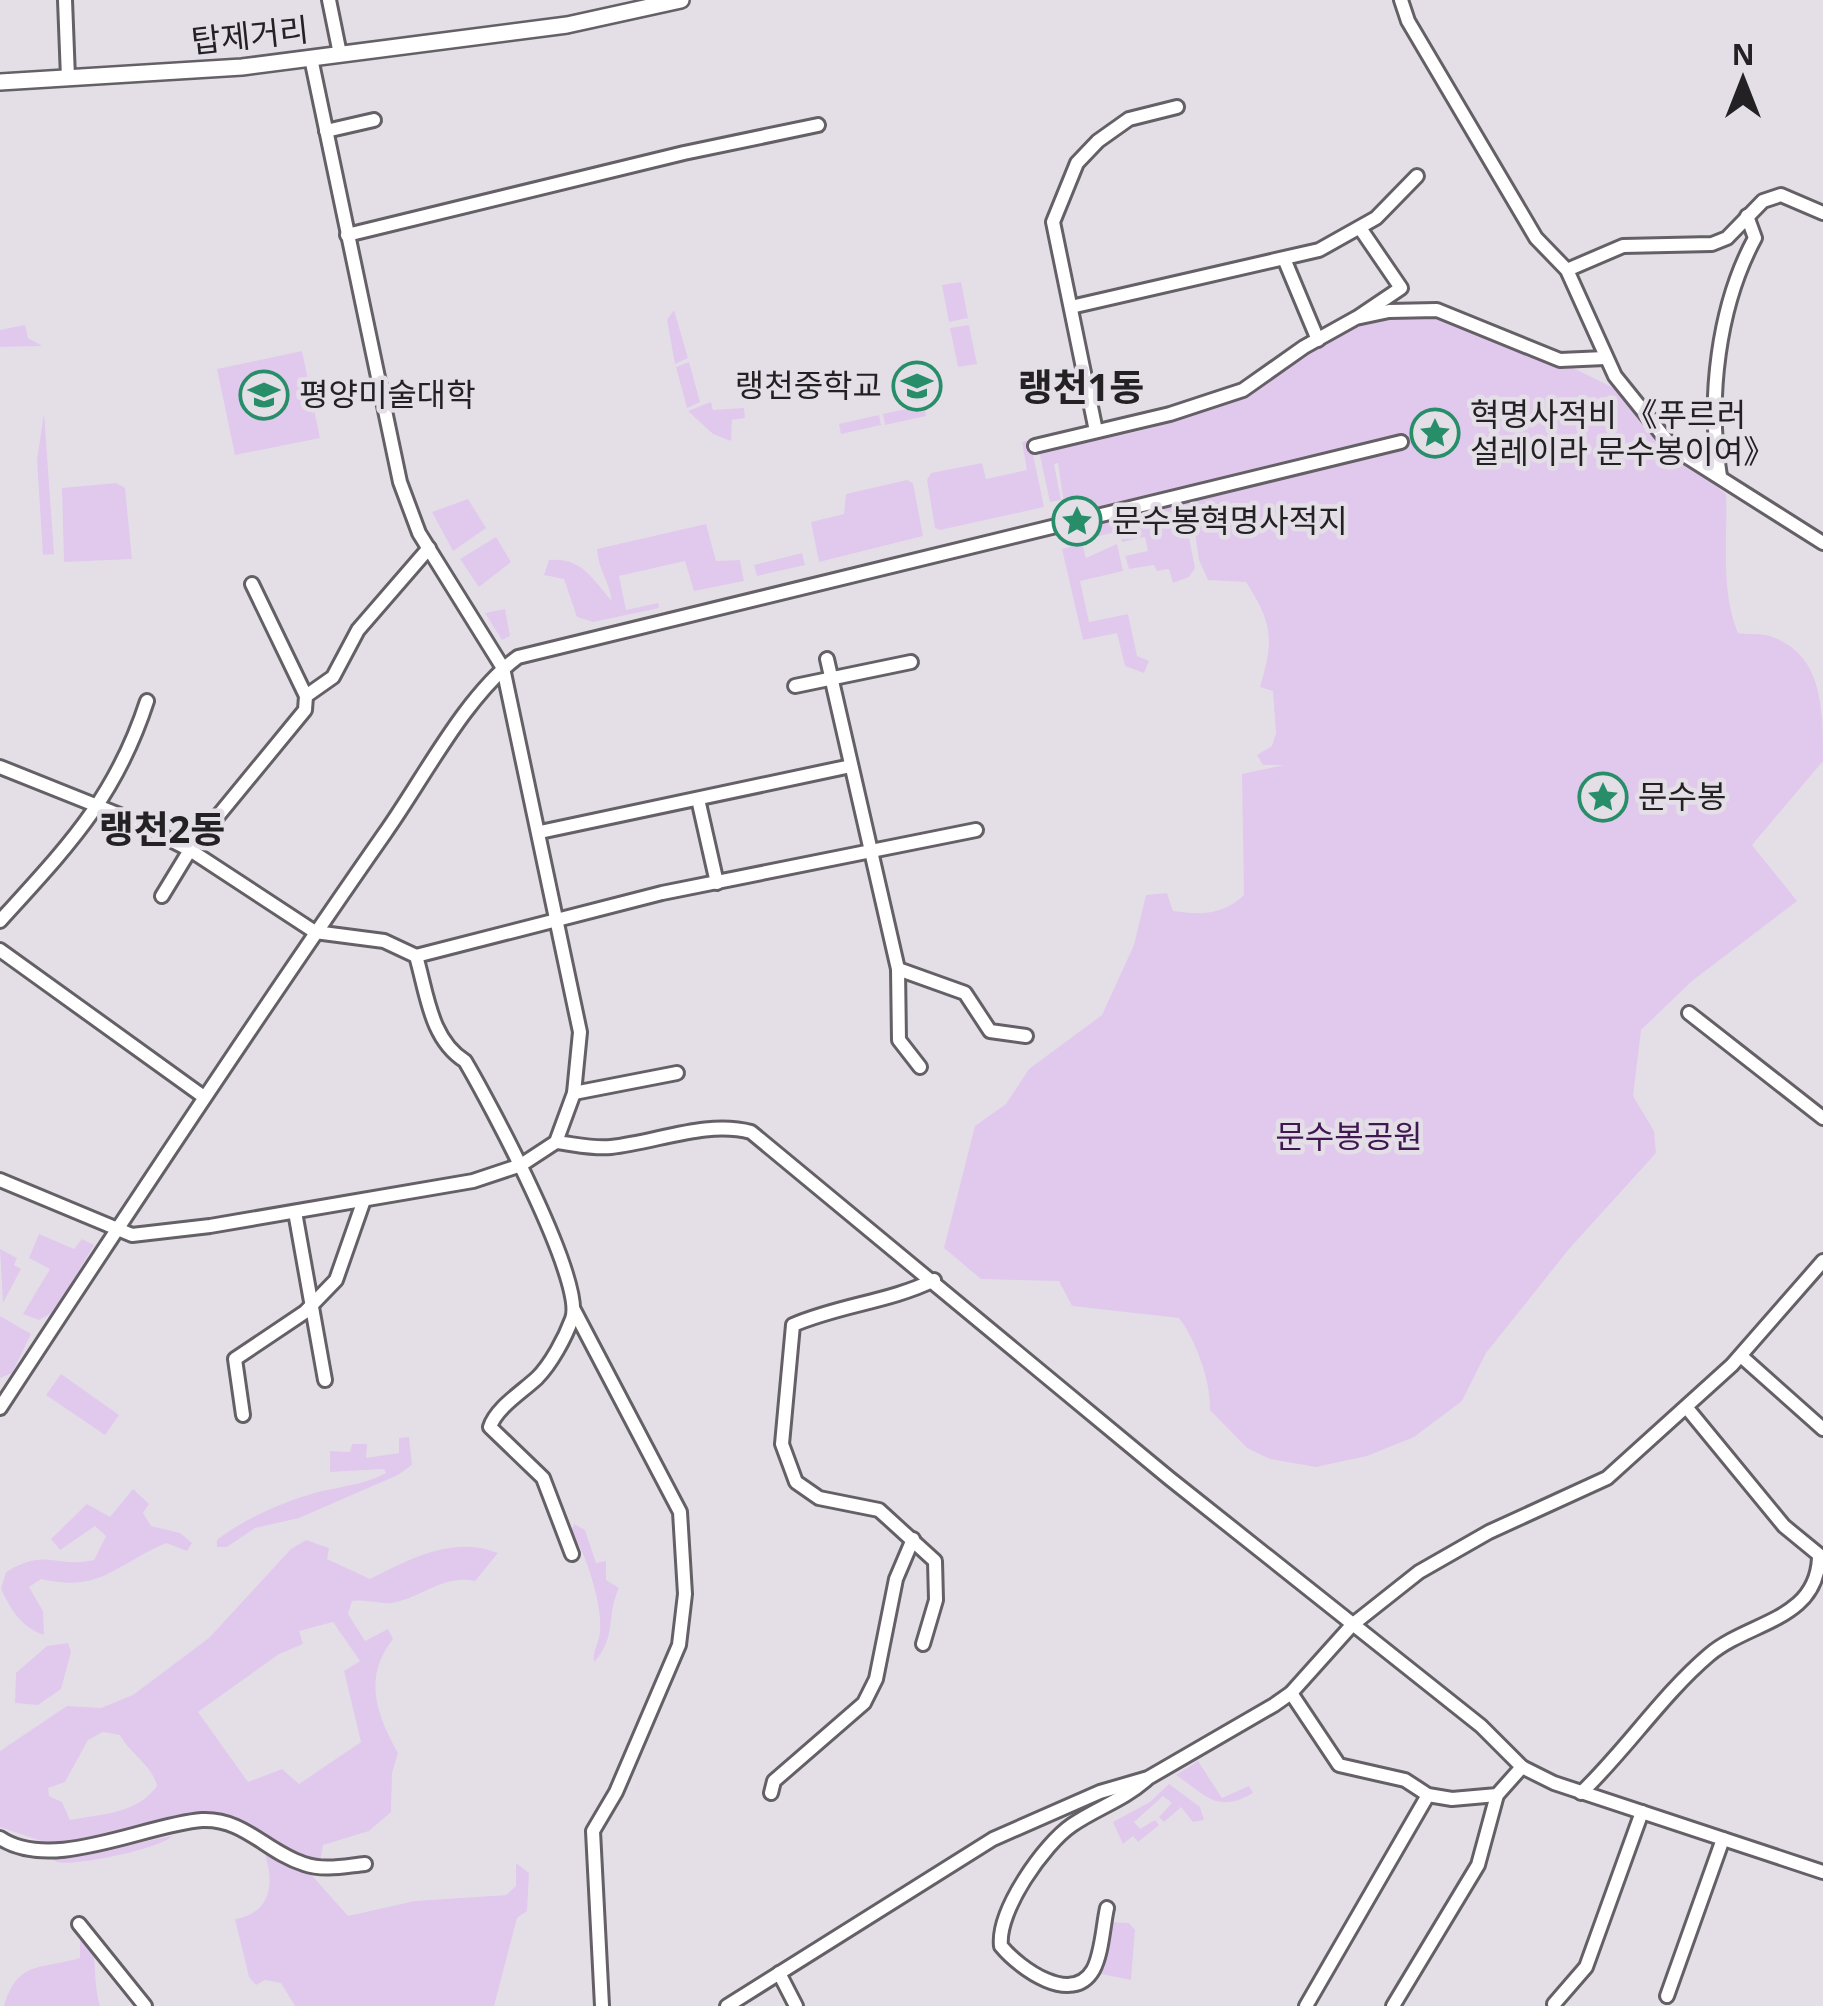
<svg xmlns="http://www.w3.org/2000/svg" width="1823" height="2006" font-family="'Open Sans','Noto Sans KR',sans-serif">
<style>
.green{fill:#e1c9ee;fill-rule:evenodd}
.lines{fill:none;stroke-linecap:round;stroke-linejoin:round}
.minor-casing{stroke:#646066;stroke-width:18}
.major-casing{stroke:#646066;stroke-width:20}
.minor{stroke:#fff;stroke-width:12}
.major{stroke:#fff;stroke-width:15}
.labels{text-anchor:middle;stroke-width:9;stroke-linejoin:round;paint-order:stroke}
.street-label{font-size:32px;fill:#232123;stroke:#e4dfe7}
.poi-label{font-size:32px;fill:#232123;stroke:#e4dfe7;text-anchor:start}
.park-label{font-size:32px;fill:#401751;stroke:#e4dfe7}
.quarter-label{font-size:38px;font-weight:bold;fill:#232123;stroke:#e4dfe7}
</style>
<rect width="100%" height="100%" fill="#e4dfe7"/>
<g class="green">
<polygon points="961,282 968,318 949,322 942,285"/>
<path d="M1408 304 1487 326 1616 389 1667 449 1726 494C1728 541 1720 589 1738 633 1749 635 1760 633 1770 636 1823 654 1823 707 1823 761L1752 845 1797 901 1692 981 1641 1030 1633 1096 1654 1131 1656 1153 1569 1249 1486 1353 1462 1401 1414 1437 1367 1456 1316 1467 1270 1459 1247 1448 1210 1410C1211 1382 1196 1340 1179 1318L1072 1306 1059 1281 981 1279 944 1248 975 1126 1006 1104 1029 1069 1102 1015 1134 945 1146 895 1167 893 1173 911C1201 915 1223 915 1244 895L1242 774 1284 765H1263L1257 755 1272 746 1276 733 1273 691 1260 687C1274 640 1273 624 1246 582L1208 580 1199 560 1193 519 1200 512 1178 517 1186 522 1195 568 1189 577 1173 583 1169 569 1157 571 1154 565 1129 569 1125 556 1148 551 1145 537 1122 542 1119 531 1065 545 1062 530 1050 516 1065 511 1058 463 1054 464 1061 500 1050 502 1039 451C1096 439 1159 432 1212 407 1232 398 1255 389 1274 377 1314 350 1358 307 1408 304Z"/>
<polygon points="674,310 688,358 675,364 667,320"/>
<polygon points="25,325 28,338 42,346 0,347 0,330"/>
<polygon points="969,325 977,364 958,367 950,328"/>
<polygon points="302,351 320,438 235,455 217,369"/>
<polygon points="689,362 700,402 687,408 676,367"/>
<polygon points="711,402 713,410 744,408 745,418 732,420 731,441 713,434 688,411"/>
<polygon points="924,405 926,416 885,425 883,414"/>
<polygon points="44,413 54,554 43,555 37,460"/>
<polygon points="879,415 881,425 841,434 839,424"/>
<polygon points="1030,440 1044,507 940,530 935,528 927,480 931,473 982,463 986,479 1027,470 1022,442"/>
<polygon points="907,480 913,483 923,536 819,562 811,522 844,514 846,494"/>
<polygon points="116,483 125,488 132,559 64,562 62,488"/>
<polygon points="468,499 486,528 453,551 432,512"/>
<path d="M706 524 716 561 740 560 744 581 694 591 685 561 619 576 626 610 658 603 659 608 593 622 577 617 564 579 544 575 549 560C582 557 592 579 612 601 609 581 598 569 597 549Z"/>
<polygon points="496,537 511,562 479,587 460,559"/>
<polygon points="1082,543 1086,558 1117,544 1123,571 1080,581 1089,622 1128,614 1137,656 1149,661 1144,673 1125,666 1117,633 1083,640 1062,549"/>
<polygon points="802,553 805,565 757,576 754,565"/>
<polygon points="505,609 510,636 502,640 485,613"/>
<polygon points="39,1234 74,1249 82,1239 94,1245 55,1311 39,1320 23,1314 50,1269 29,1258"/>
<polygon points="0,1249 17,1258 14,1265 21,1269 3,1303"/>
<polygon points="0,1316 31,1334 12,1373 0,1378"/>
<polygon points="61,1374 119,1415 105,1435 46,1395"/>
<path d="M409 1437 412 1465 398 1475 299 1518 255 1528 227 1547H217V1540C244 1519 284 1501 318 1492 343 1486 363 1485 386 1473L384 1469 330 1472V1451L350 1452 352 1444H367L366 1458 399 1453V1438Z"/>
<path d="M133 1489 149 1504 143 1513 151 1526 180 1533 192 1543 187 1551 166 1543C115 1565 100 1593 41 1579L29 1587 43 1611 44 1635C21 1627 11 1610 1 1589L6 1572C48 1547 53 1569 94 1560L106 1536 95 1526 60 1550 51 1539 87 1504 110 1517Z"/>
<path d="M574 1524 585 1530 596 1563 606 1561V1580L619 1588C606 1615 617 1638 594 1662 592 1652 599 1643 600 1632 603 1608 586 1550 571 1533Z"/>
<path d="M306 1540 329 1548 327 1559 370 1579C409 1559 454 1535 498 1553L475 1581C443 1574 422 1598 391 1603 379 1604 366 1599 352 1601L348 1614 365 1641 388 1629 393 1639C363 1677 376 1714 398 1753L392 1773 391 1812 369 1831 323 1845 320 1862C284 1852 260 1828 226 1815L50 1844 0 1827V1751L67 1706 101 1708 133 1695 209 1638 291 1549ZM333 1622 360 1661 344 1671 361 1742 299 1784 282 1769 248 1782 198 1712 279 1654 303 1644 299 1631ZM103 1732 120 1735C130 1754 153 1766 157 1786 137 1814 101 1814 70 1820L62 1802 49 1796 48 1788 65 1782 88 1740Z"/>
<polygon points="68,1643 71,1652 61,1689 38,1705 15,1703 16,1673 47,1646"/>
<path d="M1198 1761 1222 1798 1249 1786 1253 1793C1217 1814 1207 1796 1176 1775Z"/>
<polygon points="1169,1784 1200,1807 1204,1820 1193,1822 1181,1807 1164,1822 1159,1817 1172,1803 1163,1796 1134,1822 1140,1829 1155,1820 1159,1825 1138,1842 1133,1836 1123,1844 1113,1822 1150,1802"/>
<path d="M172 1836C163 1848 73 1867 57 1862 52 1860 48 1856 44 1853L93 1852Z"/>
<path d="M265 1854 308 1871 348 1916 415 1901 506 1895 516 1886V1863L529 1873 527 1911 517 1918 494 2006H295L281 1983 265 1980 256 1985 249 1977 235 1919C270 1913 275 1886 265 1854Z"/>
<polygon points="1109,1922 1129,1923 1135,1930 1131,1980 1096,1973"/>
<path d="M80 1935 91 1940C97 1963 93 1983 100 2006H4C18 1960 39 1970 80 1958Z"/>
</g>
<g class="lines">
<g class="minor-casing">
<g id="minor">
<polyline points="65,0 68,78"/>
<polyline points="329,0 340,54"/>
<polyline points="1401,0 1408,21 1536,238 1567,270 1615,376 1673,448 1823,543"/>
<polyline points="326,131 374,120"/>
<polyline points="347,235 684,153 818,125"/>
<polyline points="1285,261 1318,340"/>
<polyline points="1567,270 1623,246 1712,244 1727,238 1763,201 1781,195 1823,213"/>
<polyline points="1071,307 1319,250 1376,218 1417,176"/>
<polyline points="1358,317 1401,288 1360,228"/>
<polyline points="1096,431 1053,222 1077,163 1098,141 1129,119 1177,107"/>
<polyline points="1035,446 1170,414 1243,390 1304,347 1356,318 1389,311 1437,310 1560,360 1605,358"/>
<path d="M1720 476C1707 400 1718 306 1755 238L1747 216"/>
<polyline points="827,659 898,969 899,1040 920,1067"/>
<polyline points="795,686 911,662"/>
<polyline points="306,696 333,677 358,630 429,548"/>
<path d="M0 767 125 817 190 850 315 932 384 941 416 956C427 993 430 1039 465 1061 488 1100 586 1282 572 1319 565 1338 551 1364 537 1378 522 1392 496 1408 490 1427L543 1478 572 1554"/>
<polyline points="698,799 717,883"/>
<polyline points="540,832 851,766"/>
<polyline points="162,896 190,850 305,710 306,696 252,584"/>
<path d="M0 921C67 847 115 799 147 701"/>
<polyline points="0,950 204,1097"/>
<polyline points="416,956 662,893 976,830"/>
<polyline points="898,969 965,993 990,1031 1026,1036"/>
<polyline points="1689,1013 1823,1118"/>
<polyline points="574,1093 677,1073"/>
<path d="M556 1142C574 1144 593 1149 611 1147 657 1142 707 1120 751 1132L1169 1478 1481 1726 1522 1767 1554 1783 1823 1872"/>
<polyline points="0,1180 132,1235 210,1226 473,1181 521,1165 556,1142 574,1093 580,1032 503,668 419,533 400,482 311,58"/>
<polyline points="295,1212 325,1380"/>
<polyline points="574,1310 680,1512 685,1594 679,1645 616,1792 593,1831 602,2006"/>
<polyline points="1741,1356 1823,1429"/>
<path d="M0 1408C126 1215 253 1022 385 833 424 778 465 696 518 657L1401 442"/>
<polyline points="1687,1408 1784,1526 1823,1558"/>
<polyline points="243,1415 235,1359 305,1312 336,1280 364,1200"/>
<path d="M923 1644 936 1600 935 1561 879 1510 819 1498 796 1482 782 1444 793 1325C839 1305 889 1302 934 1280"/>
<polyline points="1291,1693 1339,1765 1405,1780 1428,1795 1452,1799 1497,1795 1522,1767"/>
<polyline points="771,1793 774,1781 864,1703 876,1679 896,1579 913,1539"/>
<path d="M1581 1793C1626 1750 1662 1695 1709 1655 1749 1621 1816 1621 1819 1558"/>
<path d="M0 1838C52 1873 146 1824 202 1820 244 1818 266 1852 304 1864 324 1871 345 1866 365 1864"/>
<path d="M1107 1908C1103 1926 1102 1954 1093 1970 1072 2006 1020 1969 1001 1946 997 1911 1044 1844 1072 1825 1097 1808 1123 1800 1146 1780"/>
<polyline points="79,1924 145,2006"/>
<polyline points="779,1973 796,2006"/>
<polyline points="1667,1996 1723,1839"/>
<polyline points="1554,2004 1586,1967 1642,1812"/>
<polyline points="727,2006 993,1839 1100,1792 1148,1778 1274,1705 1291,1693 1352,1625 1419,1572 1489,1532 1607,1478 1732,1365 1823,1261"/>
<polyline points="1306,2006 1428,1795"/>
<polyline points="1393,2006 1478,1865 1497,1795"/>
</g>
</g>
<g class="major-casing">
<polyline id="major" points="0,82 242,67 567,25 681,0"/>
</g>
<use href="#minor" class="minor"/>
<use href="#major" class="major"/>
</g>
<defs>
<g id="school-ring" transform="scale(2.5)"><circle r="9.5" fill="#e4dfe7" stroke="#288e69" stroke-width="1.5"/><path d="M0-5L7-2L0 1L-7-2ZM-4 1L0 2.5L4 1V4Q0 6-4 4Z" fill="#288e69"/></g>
<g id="university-ring" transform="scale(2.5)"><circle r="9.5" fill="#e4dfe7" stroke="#288e69" stroke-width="1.5"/><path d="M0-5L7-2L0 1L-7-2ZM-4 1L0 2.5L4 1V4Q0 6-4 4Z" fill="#288e69"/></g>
<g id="sight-ring" transform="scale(2.5)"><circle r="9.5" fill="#e4dfe7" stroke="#288e69" stroke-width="1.5"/><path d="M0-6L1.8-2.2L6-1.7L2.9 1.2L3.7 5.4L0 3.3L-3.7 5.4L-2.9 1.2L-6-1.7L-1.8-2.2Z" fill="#288e69"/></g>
</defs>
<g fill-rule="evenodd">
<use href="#school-ring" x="917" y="386"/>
<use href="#university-ring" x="264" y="395"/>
<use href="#sight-ring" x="1435" y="433"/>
<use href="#sight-ring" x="1077" y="521"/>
<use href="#sight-ring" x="1603" y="797"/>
</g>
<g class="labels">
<g class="street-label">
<text transform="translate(250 36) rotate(-6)" y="11">탑제거리</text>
</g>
<g class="poi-label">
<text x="882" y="397" text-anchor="end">랭천중학교</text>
<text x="299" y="406">평양미술대학</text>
<text x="1470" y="426">혁명사적비 《푸르러<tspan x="1470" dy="37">설레이라 문수봉이여》</tspan></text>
<text x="1112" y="532">문수봉혁명사적지</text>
<text x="1638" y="808">문수봉</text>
</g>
<g class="park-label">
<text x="1349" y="1148">문수봉공원</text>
</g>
<g class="quarter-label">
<text x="1081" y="401">랭천1동</text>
<text x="162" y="843">랭천2동</text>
</g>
</g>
<g transform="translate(1743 80)" stroke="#e4dfe7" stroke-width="8" paint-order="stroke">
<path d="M0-8L18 38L0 25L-18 38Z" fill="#232123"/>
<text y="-15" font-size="28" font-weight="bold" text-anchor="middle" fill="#232123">N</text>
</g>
</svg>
